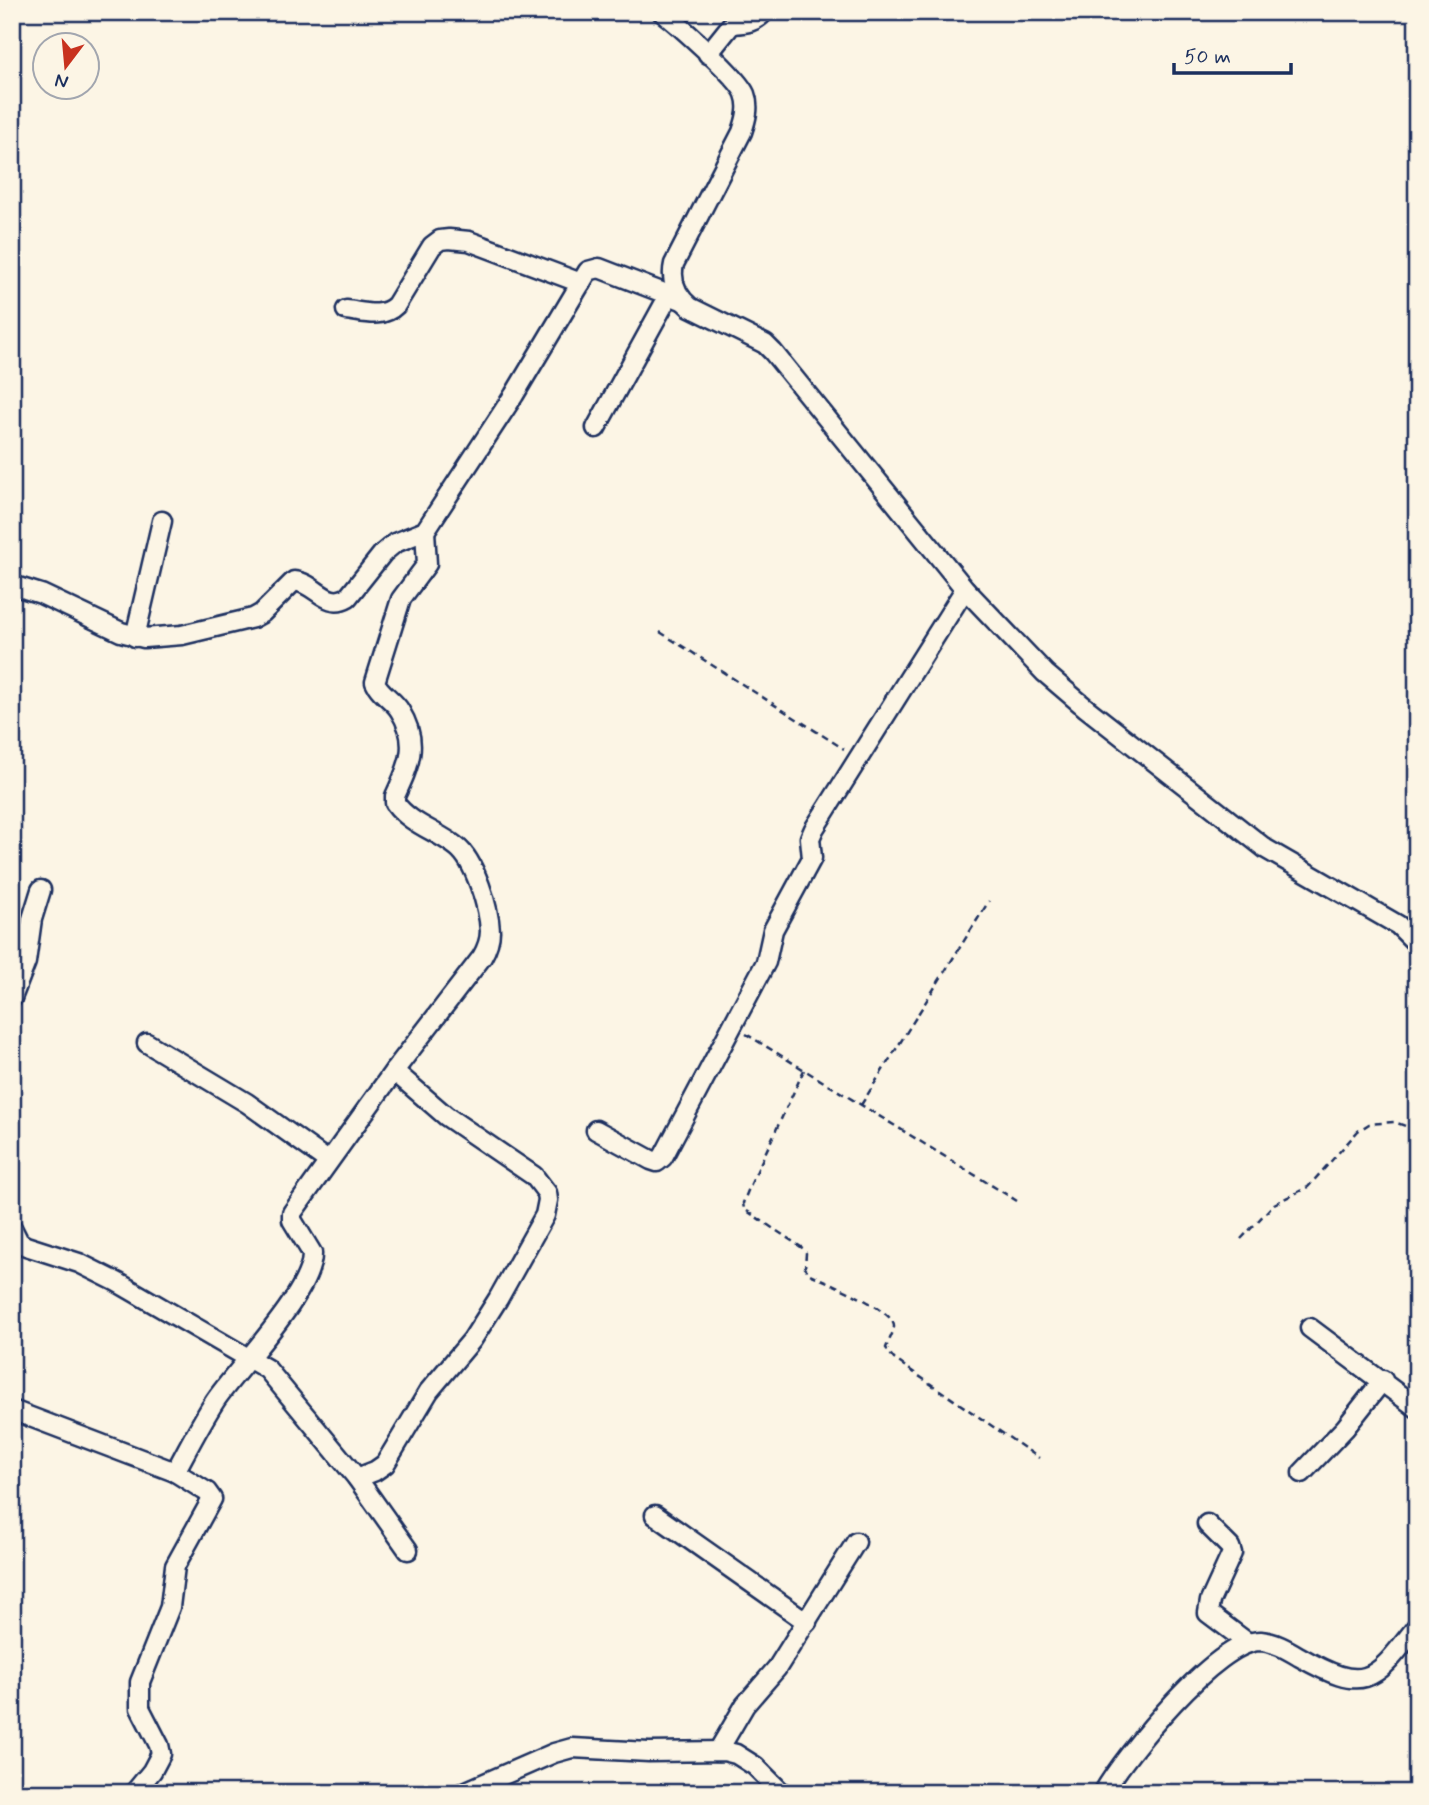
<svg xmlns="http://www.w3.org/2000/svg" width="1429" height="1805" font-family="Mynerve,sans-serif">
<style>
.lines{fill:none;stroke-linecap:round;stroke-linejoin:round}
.minor-casing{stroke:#1b2f5e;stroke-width:23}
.path{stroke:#1b2f5e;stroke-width:2.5;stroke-dasharray:7 5;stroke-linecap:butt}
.minor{stroke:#fcf5e5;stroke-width:18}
</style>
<rect width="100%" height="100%" fill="#fcf5e5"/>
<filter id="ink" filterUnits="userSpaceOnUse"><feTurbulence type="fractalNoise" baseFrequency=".0143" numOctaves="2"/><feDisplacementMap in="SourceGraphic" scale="14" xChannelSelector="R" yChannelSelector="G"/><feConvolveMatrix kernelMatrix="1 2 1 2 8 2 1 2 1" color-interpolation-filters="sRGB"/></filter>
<g filter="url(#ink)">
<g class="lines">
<g class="minor-casing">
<g id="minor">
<path d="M662 12C678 24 739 78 745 94 750 107 746 120 742 132L674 264C670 281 677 296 690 307L765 344 773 352 965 589 1045 673 1086 708 1266 849 1398 925 1417 944"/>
<path d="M708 54 732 24C745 23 755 23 764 12"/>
<path d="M346 310C364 312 382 319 396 305L432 246 440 240 449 239 469 241 581 283"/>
<polyline points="596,428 669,295"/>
<path d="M12 585 41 594 121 632 144 638 182 635 253 618 262 613 294 581C315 582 326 610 348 597L383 553 395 543 425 531 514 395 588 271 599 268 682 300"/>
<polyline points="135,637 162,521"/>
<polyline points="12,998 26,962 32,919 41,890"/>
<polyline points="147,1043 247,1103 328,1161"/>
<polyline points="596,1130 651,1160 657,1162 663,1157 766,962 773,930 812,858 810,838 814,829 965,589"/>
<polyline points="12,1228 19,1242 26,1246 79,1263 117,1282 267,1369 357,1478 408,1550"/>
<polyline points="1310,1328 1417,1408"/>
<polyline points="12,1410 175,1472"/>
<polyline points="1302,1473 1345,1428 1383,1380"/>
<polyline points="357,1478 375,1471 385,1464 429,1391 472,1340 498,1299 545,1215 548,1200 547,1193 534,1176 446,1116 394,1071"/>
<polyline points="655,1515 807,1622"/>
<polyline points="1207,1524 1230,1547 1232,1553 1210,1601 1208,1613 1248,1643"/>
<polyline points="718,1751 745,1705 777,1668 856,1542"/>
<path d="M134 1793 152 1771 161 1754 159 1745 140 1708V1682L170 1607 175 1566 212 1499 207 1492 175 1472C188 1448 200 1424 215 1401 237 1368 314 1291 312 1253L292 1220V1213L394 1071 482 957C486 950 490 940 490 931 489 908 475 861 457 847 437 831 410 824 395 803V796C409 766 420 743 400 711 394 700 380 694 375 682L401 599 427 564 425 531"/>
<polyline points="462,1793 554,1753 572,1748 649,1752 724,1751 736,1754 755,1766 782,1793"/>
<path d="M1103 1793C1125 1755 1217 1640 1261 1641 1275 1642 1288 1650 1300 1657 1367 1695 1374 1681 1417 1626"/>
</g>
</g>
<g class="path">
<polyline points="660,632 844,749"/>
<polyline points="746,1034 1017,1201"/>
<path d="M804 1070 749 1188 743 1203 744 1209 804 1249 806 1253 805 1268 810 1274C826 1282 895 1309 894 1327 893 1334 888 1342 886 1348L894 1359 1039 1458"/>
<polyline points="861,1105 989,901"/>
<polyline points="1241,1239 1274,1204 1308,1187 1358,1131 1369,1124 1394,1122 1417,1130"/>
</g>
<use href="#minor" class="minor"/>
</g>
</g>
<rect width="1429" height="1805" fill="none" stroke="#fcf5e5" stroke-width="42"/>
<rect x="21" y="21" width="1387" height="1763" fill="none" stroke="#1b2f5e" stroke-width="2.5" filter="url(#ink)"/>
<g transform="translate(66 66) rotate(196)"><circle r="33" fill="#fcf5e5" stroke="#a2a6af" stroke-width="2"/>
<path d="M0-5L12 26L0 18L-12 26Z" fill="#c8321e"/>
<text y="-10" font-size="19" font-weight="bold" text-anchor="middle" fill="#1b2f5e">N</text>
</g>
<path d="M1174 63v10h117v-10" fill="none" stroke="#1b2f5e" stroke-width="3.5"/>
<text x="1184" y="63" font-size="21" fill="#1b2f5e" stroke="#fcf5e5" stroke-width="5" paint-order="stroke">50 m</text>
</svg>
